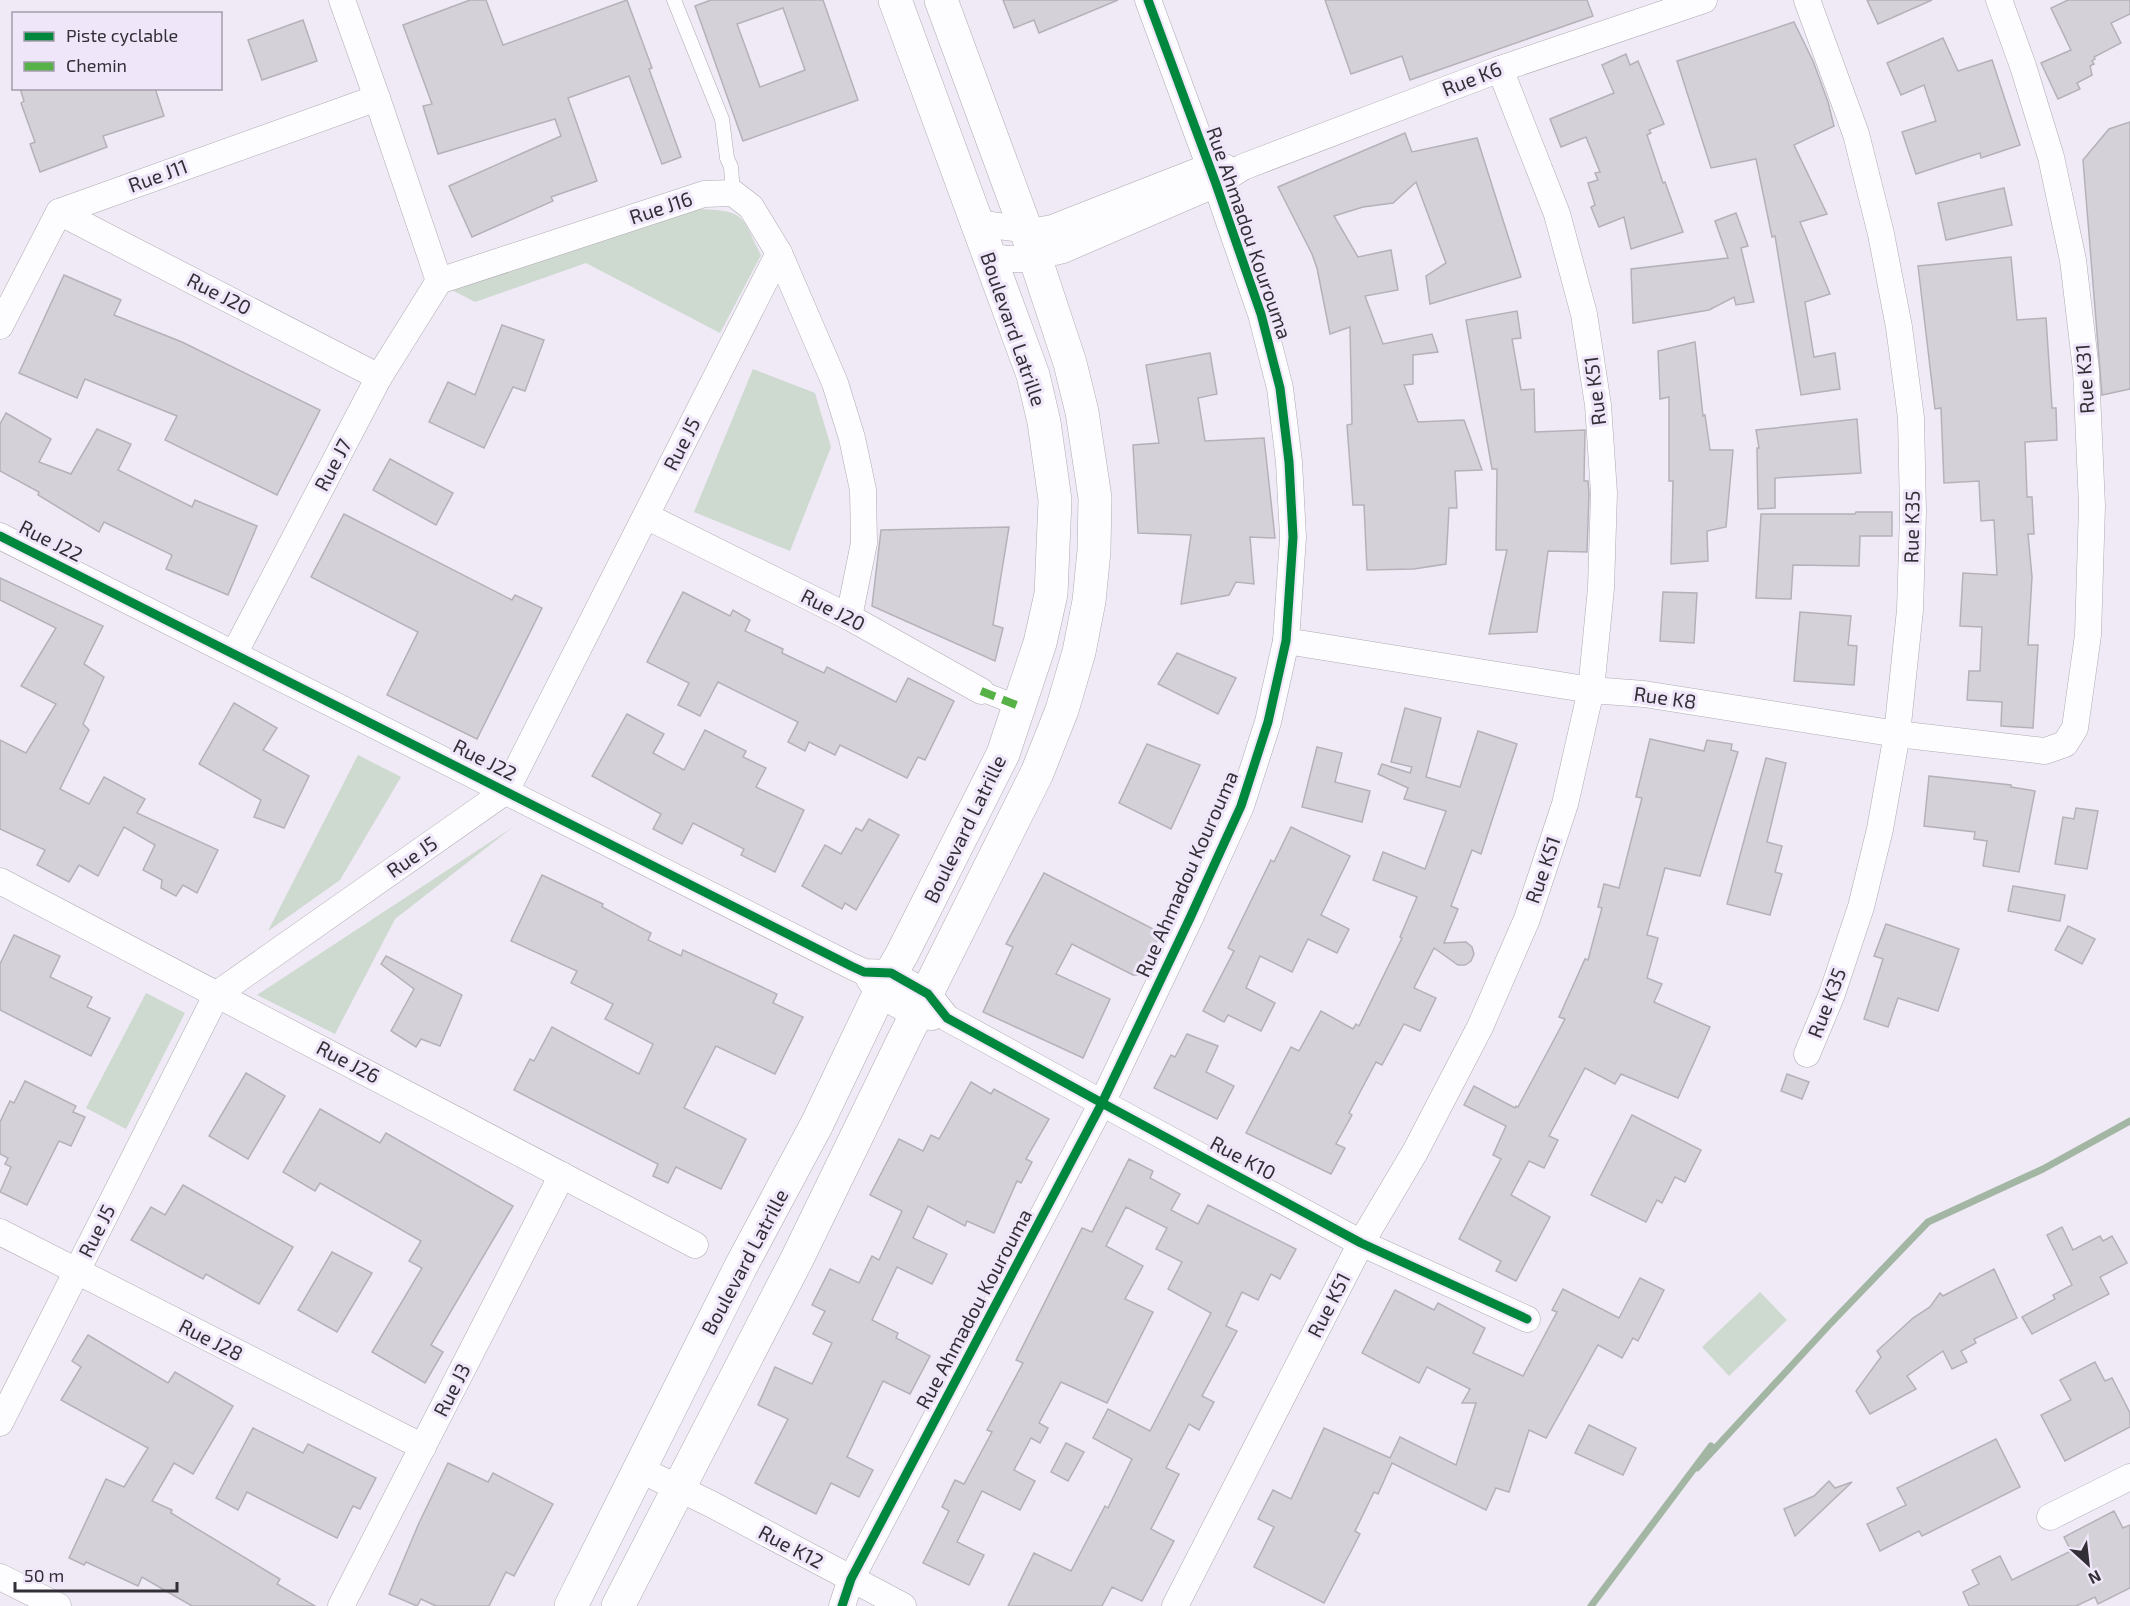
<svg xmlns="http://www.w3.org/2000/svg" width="2130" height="1606" font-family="'Exo 2',sans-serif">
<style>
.green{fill:#ced9d0}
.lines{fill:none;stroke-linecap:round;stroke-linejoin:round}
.stream{stroke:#a3b6a4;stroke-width:7}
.building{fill:#d5d1d9;stroke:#b5b1b9;stroke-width:1.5;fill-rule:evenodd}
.service-casing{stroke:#afabb3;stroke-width:15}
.pedestrian-casing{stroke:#afabb3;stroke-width:21}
.minor-casing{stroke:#afabb3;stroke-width:27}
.secondary-casing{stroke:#afabb3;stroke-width:34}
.service{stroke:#fdfcfe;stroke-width:14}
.pedestrian{stroke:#fdfcfe;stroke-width:20}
.minor{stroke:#fdfcfe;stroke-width:26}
.secondary{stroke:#fdfcfe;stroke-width:33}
.quiet{stroke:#56b246;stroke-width:8;stroke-dasharray:15 8;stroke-linecap:butt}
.cycleway-casing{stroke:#efe6f9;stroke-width:13}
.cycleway{stroke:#00873e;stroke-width:9}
.labels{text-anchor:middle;stroke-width:6;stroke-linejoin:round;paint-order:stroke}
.street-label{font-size:20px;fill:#332f36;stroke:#efe6f9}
</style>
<rect width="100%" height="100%" fill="#efeaf5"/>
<g class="green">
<path d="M700 209C747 211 741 216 761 255L720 333 586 263 475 302 448 288Z"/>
<polygon points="753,369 815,393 831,447 790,551 694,512"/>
<polygon points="358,755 401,777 340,880 268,931"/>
<polygon points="513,827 395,919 335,1034 257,995"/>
<polygon points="146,993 185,1013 126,1129 86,1108"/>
<polygon points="1760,1292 1787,1320 1729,1376 1702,1347"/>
</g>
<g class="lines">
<polyline class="stream" points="1591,1606 1711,1446 1697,1468 1830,1324 1928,1222 2043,1169 2130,1121"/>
</g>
<g class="building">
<polygon points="470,0 486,0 503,45 627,0 652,68 649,69 681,157 662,164 629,76 568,98 597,181 551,197 553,201 472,237 449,186 561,136 555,119 438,154 423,106 432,104 403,25"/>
<path d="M711 0H823L858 100 743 141 695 6ZM783 8 805 70 760 87 737 24Z"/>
<polygon points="1003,0 1118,0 1039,33 1034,20 1014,28"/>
<polygon points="1325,0 1587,0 1593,16 1410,80 1402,56 1351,74"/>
<polygon points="1867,0 1932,0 1878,24"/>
<polygon points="2068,0 2130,0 2130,14 2111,23 2121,43 2094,57 2095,59 2092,61 2094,64 2090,66 2092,75 2077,83 2080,89 2058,99 2041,63 2071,50 2051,8"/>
<polygon points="303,20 317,61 262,80 248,40"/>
<polygon points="1794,22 1813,61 1828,102 1834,126 1794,145 1827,214 1800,222 1830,294 1805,302 1814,357 1835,353 1840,389 1801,395 1775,236 1772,237 1756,159 1711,168 1677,61"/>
<polygon points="1943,38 1958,71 1992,60 2020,145 1981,158 1980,153 1916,174 1902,132 1936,121 1924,85 1901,95 1887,63"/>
<polygon points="1626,54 1630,65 1638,61 1664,124 1649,130 1651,133 1647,135 1663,183 1665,182 1683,232 1631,249 1624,217 1599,227 1591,207 1595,205 1588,183 1598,180 1595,173 1600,172 1586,137 1561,147 1550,119 1614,93 1602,65"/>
<polygon points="20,88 155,88 164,116 103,136 107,147 40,172 30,144 35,142 21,103 24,101"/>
<polygon points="2130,122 2130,389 2102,395 2083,160 2109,129"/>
<polygon points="1405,133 1412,152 1477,138 1521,277 1430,304 1426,276 1446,263 1416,182 1393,203 1363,207 1334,216 1358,257 1391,250 1398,290 1365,296 1383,344 1432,334 1438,352 1413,355 1413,384 1404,385 1418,422 1464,420 1482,470 1455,471 1457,508 1449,508 1446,564 1414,569 1367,570 1364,505 1353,505 1347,425 1352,424 1350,327 1330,334 1317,268 1312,254 1278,187"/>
<polygon points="2004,188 2012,225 1946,240 1938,203"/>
<polygon points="1736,213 1748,246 1741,248 1754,302 1736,305 1734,297 1709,310 1633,323 1631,269 1728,258 1715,221"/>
<polygon points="2011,257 2017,320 2046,318 2052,408 2056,408 2057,440 2025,442 2027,497 2032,497 2034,534 2028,534 2032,577 2028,645 2038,645 2033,728 2001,726 2002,702 1967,700 1969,671 1980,671 1982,627 1960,626 1963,573 1997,575 1994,520 1981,521 1979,481 1944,483 1941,408 1935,409 1918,266"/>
<polygon points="64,275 121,300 114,315 182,342 320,410 277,495 165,440 177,416 85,379 77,398 19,373"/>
<polygon points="1517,311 1521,338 1512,339 1521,390 1534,389 1535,432 1585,430 1584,481 1588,481 1589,493 1587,552 1548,551 1537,632 1489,634 1507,550 1496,550 1497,469 1492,469 1466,320"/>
<polygon points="502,325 544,340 525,391 513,387 484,448 429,422 448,382 475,395"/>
<polygon points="1695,342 1703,416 1705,415 1710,450 1733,450 1726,527 1707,531 1708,561 1671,564 1673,481 1669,481 1669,397 1660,399 1658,351"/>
<polygon points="1210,353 1217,394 1198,398 1205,441 1264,438 1275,538 1250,537 1254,584 1236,582 1229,595 1181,604 1191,535 1138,533 1133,445 1159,443 1146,365"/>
<polygon points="6,413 51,439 39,462 71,474 97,429 131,444 118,470 192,507 195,500 257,526 228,595 166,569 172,555 104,522 99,532 38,495 39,492 0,471 0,424"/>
<polygon points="1857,419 1861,473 1775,478 1775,508 1758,509 1757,448 1759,448 1756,430"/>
<polygon points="390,459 453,493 436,525 373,490"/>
<polygon points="1856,512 1892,512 1892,536 1860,536 1859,566 1793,565 1791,599 1756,598 1761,514 1855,514"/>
<polygon points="344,514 512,600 515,595 542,608 477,739 387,695 418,632 311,577"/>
<polygon points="1009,527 993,625 1003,628 995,661 872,606 881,530"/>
<polygon points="0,578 103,626 84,664 104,677 83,724 89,730 60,789 89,804 104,777 145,799 137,813 218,850 197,893 183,885 176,896 161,888 162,880 143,870 155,845 124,827 98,876 79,865 69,882 37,865 45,850 0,829 0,740 26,753 56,704 21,686 56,628 0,600"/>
<polygon points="683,592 730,616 733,610 750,620 745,631 783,649 782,653 824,673 827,667 896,702 908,678 954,701 925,760 918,757 907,778 840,745 835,755 809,742 805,751 788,742 798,722 718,682 700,716 678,705 689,683 647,662"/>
<polygon points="1663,592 1697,593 1694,643 1660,641"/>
<polygon points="1800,612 1851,616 1848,645 1857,646 1854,685 1794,681"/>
<polygon points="1177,653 1236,678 1218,714 1158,684"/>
<polygon points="234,703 277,728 263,750 309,776 284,828 254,817 261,800 199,764"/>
<polygon points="1405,708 1441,718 1426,777 1460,787 1478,731 1517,744 1481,854 1472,850 1451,906 1458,909 1444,943 1466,942 1472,947 1474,954 1471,961 1465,965 1458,965 1434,948 1414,988 1436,998 1420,1031 1404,1024 1382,1065 1376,1062 1349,1113 1352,1115 1336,1144 1345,1148 1331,1174 1246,1133 1291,1047 1299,1051 1321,1011 1353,1029 1356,1024 1359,1026 1402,938 1400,937 1417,897 1373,880 1383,852 1425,869 1446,811 1404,799 1408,788 1378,774 1382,764 1410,773 1412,767 1391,762"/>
<polygon points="627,714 664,734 653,753 684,770 705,730 746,751 743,757 766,768 756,787 804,810 775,872 741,855 744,849 693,823 682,844 653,829 661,814 592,776"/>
<polygon points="1650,739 1704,751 1707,740 1732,744 1731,750 1738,752 1700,876 1665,868 1647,935 1658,938 1647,978 1662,984 1654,1002 1710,1027 1678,1098 1621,1074 1615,1084 1585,1068 1549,1136 1558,1140 1544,1168 1529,1161 1511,1195 1550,1217 1516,1281 1496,1271 1501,1261 1459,1239 1501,1159 1493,1155 1506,1126 1464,1105 1474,1086 1515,1108 1516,1106 1518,1107 1565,1019 1559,1017 1585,959 1588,960 1602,908 1598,907 1604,884 1619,888 1642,798 1636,797"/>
<polygon points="1147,744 1200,765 1171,829 1119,803"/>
<polygon points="1317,747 1342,753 1335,782 1370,791 1362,822 1302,807"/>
<polygon points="1766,758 1786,763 1767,842 1782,846 1775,872 1782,874 1770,915 1727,904"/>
<polygon points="1929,776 2011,785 2011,787 2035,791 2019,872 1983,866 1987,841 1974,839 1975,832 1924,826"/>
<polygon points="2076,808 2098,811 2087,869 2055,864 2063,817 2074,819"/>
<polygon points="869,819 899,835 856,910 845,903 842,909 802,886 825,845 841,854 856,828 862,831"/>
<polygon points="1291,827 1350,856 1321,915 1349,929 1337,953 1308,939 1292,972 1260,956 1246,988 1275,1003 1261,1031 1228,1015 1224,1022 1203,1011 1234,951 1228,948 1271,860 1274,862"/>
<polygon points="1044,873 1161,933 1139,975 1133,975 1072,944 1056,974 1110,999 1083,1058 983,1012 1013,947 1006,944"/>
<polygon points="542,875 603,904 602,907 651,933 648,940 681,956 683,950 777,994 773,1003 803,1017 775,1074 716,1046 684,1108 746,1139 721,1189 676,1167 668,1183 653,1176 658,1164 514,1090 530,1059 534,1061 552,1027 639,1074 653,1044 605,1019 613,1004 571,983 577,971 511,941"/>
<polygon points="2013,886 2065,895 2060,921 2008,911"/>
<polygon points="1886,924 1959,949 1938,1011 1898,998 1888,1027 1864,1019 1883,959 1874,956"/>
<polygon points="2068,926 2095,939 2082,964 2055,950"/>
<polygon points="14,935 60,956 50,977 92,997 87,1007 110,1018 91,1056 0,1010 0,964"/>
<polygon points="386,956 462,995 440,1046 421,1039 416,1047 391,1031 414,989 381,964"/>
<polygon points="1187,1034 1218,1046 1206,1072 1234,1086 1217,1119 1154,1088 1171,1055 1175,1057"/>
<polygon points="246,1073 285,1096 248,1159 209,1136"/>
<polygon points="1787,1074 1809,1082 1802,1099 1781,1091"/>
<polygon points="25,1081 76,1106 73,1112 85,1117 71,1146 59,1141 27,1205 0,1192 11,1167 5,1164 8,1158 0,1154 0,1122 10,1101 14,1103"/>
<polygon points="971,1082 991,1094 994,1089 1049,1119 1026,1159 1032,1162 1021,1183 1017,1181 994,1233 967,1221 965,1226 928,1206 913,1238 947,1254 932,1284 897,1267 872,1320 898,1333 896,1338 930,1356 910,1394 883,1381 847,1457 873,1470 859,1497 831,1483 816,1514 755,1483 788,1419 758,1405 775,1367 812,1384 832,1343 813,1334 825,1311 812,1305 830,1269 859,1283 872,1256 879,1260 902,1211 870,1195 899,1139 923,1151 931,1135 939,1139"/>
<polygon points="320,1109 380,1143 386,1133 513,1206 431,1345 443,1352 425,1383 372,1352 422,1268 409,1261 421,1241 320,1183 315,1191 283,1172"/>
<polygon points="1632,1115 1701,1150 1685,1182 1675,1177 1662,1203 1657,1200 1646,1222 1591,1195"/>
<polygon points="1129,1159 1153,1171 1150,1178 1180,1194 1171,1210 1198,1224 1208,1205 1296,1249 1280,1279 1271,1274 1258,1300 1242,1292 1226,1326 1237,1331 1202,1396 1214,1402 1199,1430 1189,1424 1166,1468 1179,1474 1151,1529 1174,1541 1142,1601 1112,1587 1102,1606 1008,1606 1034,1553 1071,1571 1105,1506 1108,1508 1132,1459 1093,1438 1108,1409 1150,1431 1211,1313 1168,1289 1182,1262 1156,1249 1167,1228 1126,1207 1106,1246 1143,1266 1125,1299 1153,1312 1107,1403 1061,1382 1039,1423 1048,1428 1040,1443 1031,1438 1014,1470 1035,1481 1020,1510 982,1491 957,1542 984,1555 969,1585 923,1563 949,1511 942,1507 955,1480 964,1484 992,1432 987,1430 1023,1363 1016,1360 1082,1228 1092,1232"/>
<polygon points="183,1185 293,1247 259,1304 206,1274 203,1279 131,1240 151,1207 165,1215"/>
<polygon points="2062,1227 2073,1250 2100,1236 2103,1241 2112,1236 2127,1263 2100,1277 2109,1294 2032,1334 2022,1317 2055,1299 2053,1295 2072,1285 2047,1235"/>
<polygon points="332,1252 372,1273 337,1332 298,1310"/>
<polygon points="1994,1269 2017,1318 1974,1339 1976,1343 1961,1351 1967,1362 1952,1369 1943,1351 1907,1376 1916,1389 1870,1414 1856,1391 1881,1357 1877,1351 1913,1318 1930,1307 1940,1293 1943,1296"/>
<polygon points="1640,1278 1664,1290 1638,1341 1633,1338 1622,1358 1598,1345 1546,1438 1529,1430 1509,1492 1496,1488 1486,1510 1392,1463 1378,1494 1374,1492 1355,1531 1360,1534 1324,1603 1254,1567 1274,1527 1258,1519 1273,1490 1291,1499 1324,1428 1390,1458 1400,1437 1456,1465 1476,1403 1462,1403 1470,1389 1427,1367 1419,1383 1362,1353 1395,1290 1434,1310 1438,1303 1485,1328 1473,1353 1523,1376 1557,1312 1552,1310 1563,1289 1619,1318"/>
<polygon points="88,1335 168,1383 175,1372 233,1406 193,1474 174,1463 152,1501 172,1510 171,1513 280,1579 277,1584 315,1606 192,1606 142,1577 138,1586 86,1562 84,1565 69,1558 106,1479 124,1487 148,1448 61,1400 81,1367 72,1361"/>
<polygon points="2095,1362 2105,1381 2112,1378 2130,1413 2130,1427 2065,1461 2041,1415 2071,1400 2060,1380"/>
<polygon points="1589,1425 1636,1448 1623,1475 1575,1453"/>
<polygon points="253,1428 303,1453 308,1444 376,1478 360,1509 353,1506 337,1538 247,1492 238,1510 216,1498"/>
<polygon points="1996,1439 2020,1487 1922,1536 1919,1531 1880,1551 1867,1524 1906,1505 1897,1488"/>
<polygon points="1066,1443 1084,1452 1068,1481 1051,1472"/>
<polygon points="448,1463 488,1482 493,1473 553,1504 514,1576 506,1572 489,1606 436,1606 421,1599 417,1606 389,1594 419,1523"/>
<polygon points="1829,1481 1835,1488 1852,1482 1795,1536 1784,1509 1814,1496"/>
<polygon points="2114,1511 2123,1528 2130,1525 2130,1588 2098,1604 2095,1597 2076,1606 1969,1606 1963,1592 1979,1584 1972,1570 2000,1556 2012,1580 2071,1551 2064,1537"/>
</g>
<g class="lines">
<g class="service-casing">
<polyline id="service" points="674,0 722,119 727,158 731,167 733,193"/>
</g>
<g class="pedestrian-casing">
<polyline id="pedestrian" points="981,691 1019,706"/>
</g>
<g class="minor-casing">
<g id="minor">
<polyline points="342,0 377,98 439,281"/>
<polyline points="1807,0 1856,134 1881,234 1899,327 1911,418 1913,512 1910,610 1897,734 1880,829 1861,907 1832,994 1807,1054"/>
<polyline points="59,212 379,377"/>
<polyline points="976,223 1036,231 1052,228 1208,167 1225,167"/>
<polyline points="988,256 1008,259 1025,259 1063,250 1216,184 1243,167 1500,69 1704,0"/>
<polyline points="439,281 704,194 733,193 751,207 779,253 835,383 852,438 863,490 864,543 849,617"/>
<polyline points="0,326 59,212 377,98"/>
<polyline points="646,516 849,617 981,691"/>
<polyline points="0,536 851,966 864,972 891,973 928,994 947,1018 1102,1103 1361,1243 1527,1319"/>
<polyline points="1286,641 1591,690 1644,694 1897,734 2045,751 2065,744 2075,728 2088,635 2092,506 2086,370 2073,260 2051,157 2023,66 1999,0"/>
<polyline points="234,654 379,377 439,281"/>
<polyline points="0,881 695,1245"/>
<polyline points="869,979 879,994 917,1016 932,1017"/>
<polyline points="0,1232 423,1447"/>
<polyline points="0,1423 217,994 506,791 779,253"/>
<polyline points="639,1469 711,1504 903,1606"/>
<polyline points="2050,1517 2130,1477"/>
<polyline points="0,1577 58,1606"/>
<polyline points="341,1606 562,1175"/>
<polyline points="842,1606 851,1579 1102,1103 1190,918 1241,806 1268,722 1286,641 1293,537 1289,462 1280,388 1261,314 1216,184 1148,0"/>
<polyline points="1175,1606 1361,1243 1415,1152 1480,1027 1527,919 1565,804 1591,690 1601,588 1604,493 1598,405 1584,314 1557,214 1500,69"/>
</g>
</g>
<g class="secondary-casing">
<g id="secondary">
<polyline points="571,1606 740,1268 817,1124 879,994 902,954 1003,754 1040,643 1051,594 1055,500 1044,422 1033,375 895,0"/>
<polyline points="618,1606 797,1259 902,1043 1037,773 1062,710 1079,652 1089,601 1094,551 1095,498 1082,412 1070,363 1026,230 941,0"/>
</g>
</g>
<use href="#service" class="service"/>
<use href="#pedestrian" class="pedestrian"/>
<use href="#minor" class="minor"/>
<use href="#secondary" class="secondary"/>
<polyline class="quiet" points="981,691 1019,706"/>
<g class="cycleway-casing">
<g id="cycleway">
<polyline points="0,536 851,966 864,972 891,973 928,994 947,1018 1102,1103 1361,1243 1527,1319"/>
<polyline points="842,1606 851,1579 1102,1103 1190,918 1241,806 1268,722 1286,641 1293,537 1289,462 1280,388 1261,314 1216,184 1148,0"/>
</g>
</g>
<use href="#cycleway" class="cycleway"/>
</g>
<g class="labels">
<g class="street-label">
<text transform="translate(1472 79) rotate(-21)" y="7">Rue K6</text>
<text transform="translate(158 176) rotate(-20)" y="7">Rue J11</text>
<text transform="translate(661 208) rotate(-18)" y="7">Rue J16</text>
<text transform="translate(1249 233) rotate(71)" y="7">Rue Ahmadou Kourouma</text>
<text transform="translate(219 294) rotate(27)" y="7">Rue J20</text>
<text transform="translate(1013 329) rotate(71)" y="7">Boulevard Latrille</text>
<text transform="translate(2085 379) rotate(-94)" y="7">Rue K31</text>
<text transform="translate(1595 391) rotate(-97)" y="7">Rue K51</text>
<text transform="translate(682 444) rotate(-63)" y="7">Rue J5</text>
<text transform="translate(333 465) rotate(-62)" y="7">Rue J7</text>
<text transform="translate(1912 527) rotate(-89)" y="7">Rue K35</text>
<text transform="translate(51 541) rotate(27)" y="7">Rue J22</text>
<text transform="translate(833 610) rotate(27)" y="7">Rue J20</text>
<text transform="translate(1665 698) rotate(8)" y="7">Rue K8</text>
<text transform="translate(485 760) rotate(27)" y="7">Rue J22</text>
<text transform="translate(965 829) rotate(-64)" y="7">Boulevard Latrille</text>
<text transform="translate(412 857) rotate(-35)" y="7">Rue J5</text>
<text transform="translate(1543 870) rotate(-71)" y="7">Rue K51</text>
<text transform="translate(1187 874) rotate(-66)" y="7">Rue Ahmadou Kourouma</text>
<text transform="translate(1827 1003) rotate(-69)" y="7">Rue K35</text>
<text transform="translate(348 1062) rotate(28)" y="7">Rue J26</text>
<text transform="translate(1243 1158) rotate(28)" y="7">Rue K10</text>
<text transform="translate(97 1231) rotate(-63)" y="7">Rue J5</text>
<text transform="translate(745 1262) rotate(-62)" y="7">Boulevard Latrille</text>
<text transform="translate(1329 1305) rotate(-63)" y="7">Rue K51</text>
<text transform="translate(974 1309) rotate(-62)" y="7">Rue Ahmadou Kourouma</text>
<text transform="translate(211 1340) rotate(27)" y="7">Rue J28</text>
<text transform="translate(452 1390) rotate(-63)" y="7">Rue J3</text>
<text transform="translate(791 1547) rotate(28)" y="7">Rue K12</text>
</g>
</g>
<rect x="12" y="12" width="210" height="78" fill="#efe6f9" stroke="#a49dab" stroke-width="1.5"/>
<rect x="24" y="32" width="30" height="9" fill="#00873e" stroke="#a49dab" stroke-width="1.5"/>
<text x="66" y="42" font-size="18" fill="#332f36">Piste cyclable</text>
<rect x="24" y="62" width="30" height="9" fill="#56b246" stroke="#a49dab" stroke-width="1.5"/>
<text x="66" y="72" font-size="18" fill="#332f36">Chemin</text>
<g transform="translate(2088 1564) rotate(153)" stroke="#efe6f9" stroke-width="4.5" paint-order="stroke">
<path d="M0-4.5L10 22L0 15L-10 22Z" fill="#332f36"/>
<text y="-9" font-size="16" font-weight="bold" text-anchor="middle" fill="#332f36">N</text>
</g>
<path d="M15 1582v9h162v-9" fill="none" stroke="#332f36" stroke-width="3"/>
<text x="24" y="1582" font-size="18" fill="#332f36" stroke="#efe6f9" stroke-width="4.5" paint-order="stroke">50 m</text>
</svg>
